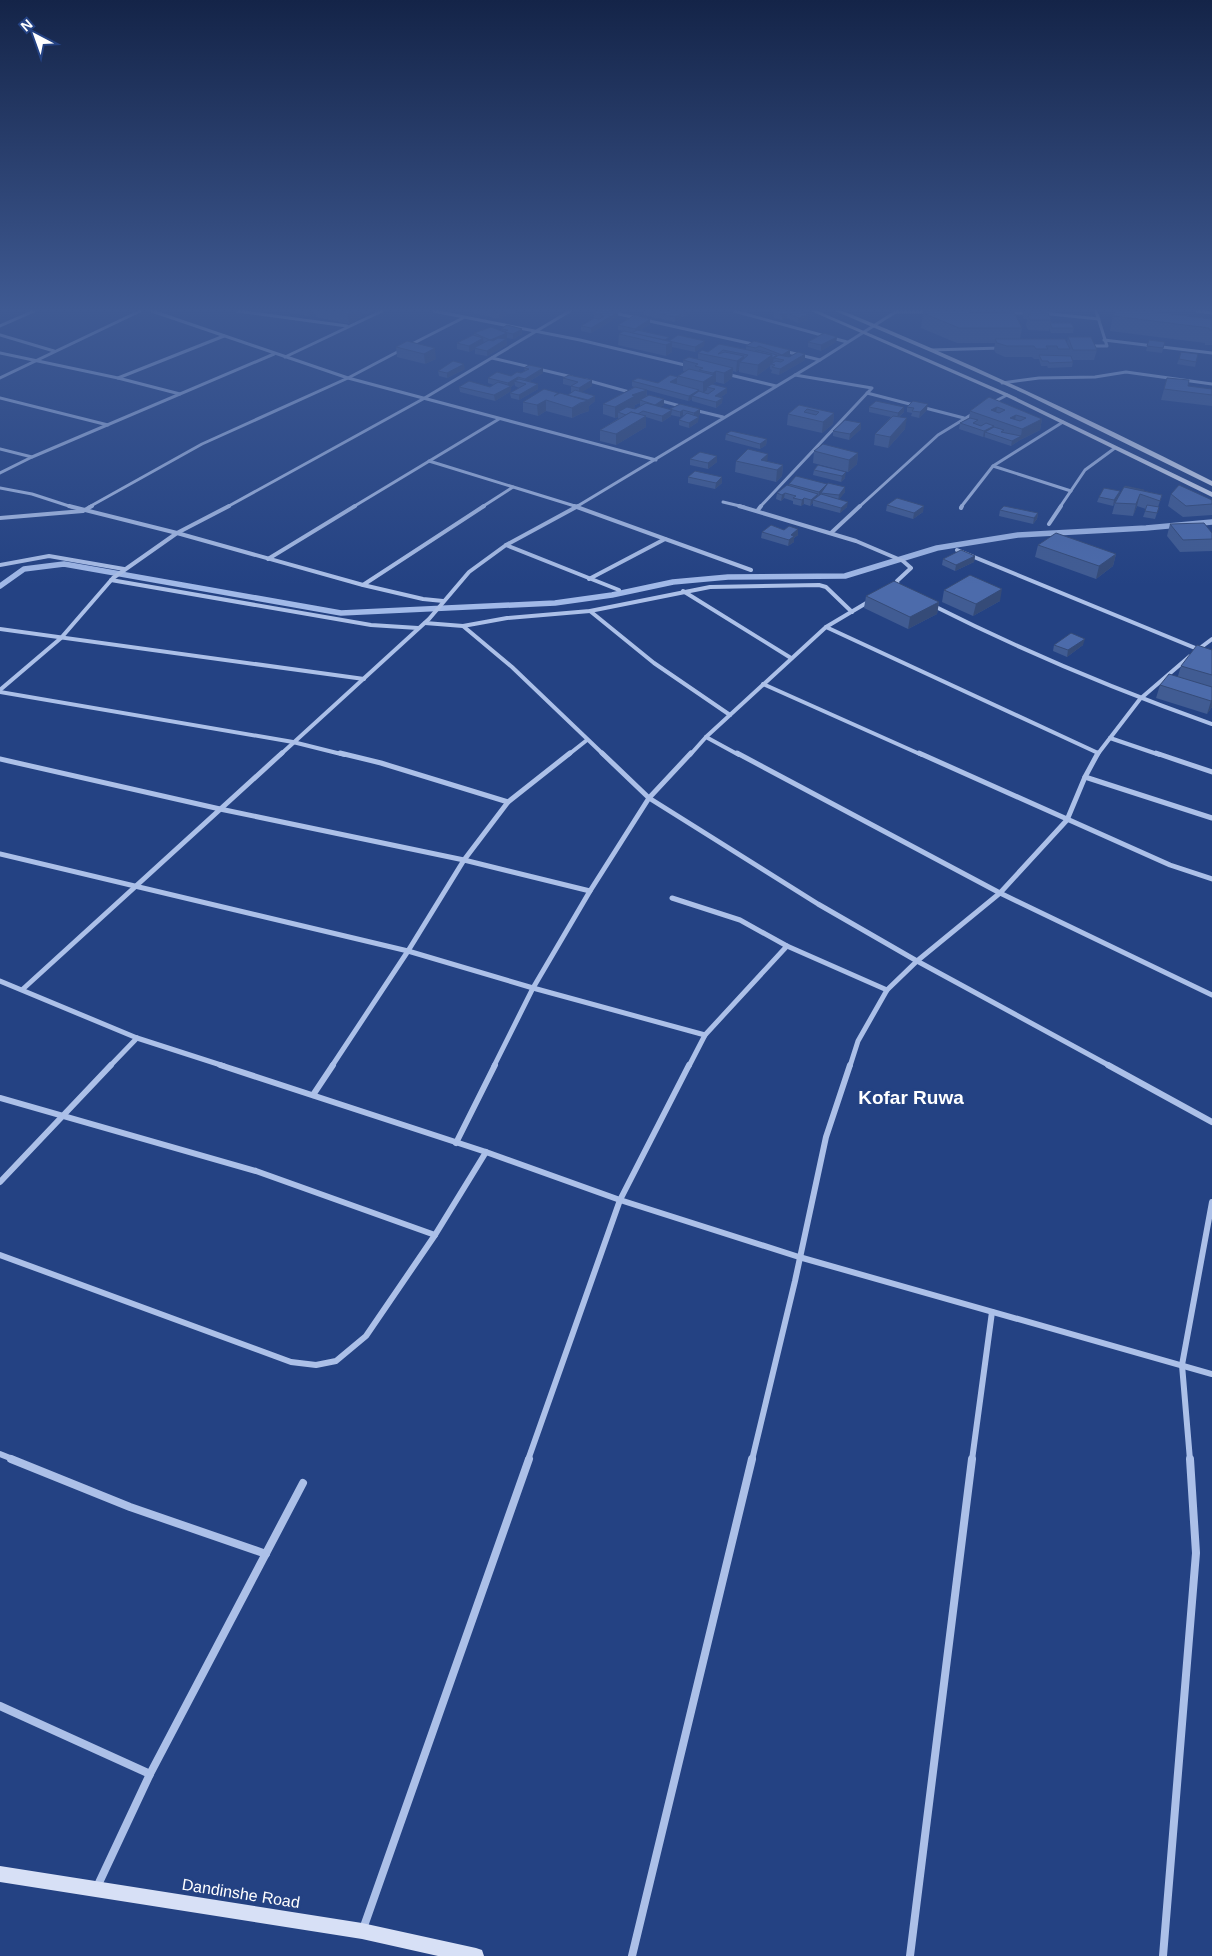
<svg xmlns="http://www.w3.org/2000/svg" width="1212" height="1956" font-family="Arial,sans-serif">
<style>
.lines{fill:none;stroke-linecap:round;stroke-linejoin:round}
.stream{stroke:#a1b9e8;stroke-width:5.5}
.street-far4{stroke:#acc0e8;stroke-width:3}
.street-far3{stroke:#acc0e8;stroke-width:4}
.street-far2{stroke:#acc0e8;stroke-width:5}
.street-far1{stroke:#acc0e8;stroke-width:6}
.street{stroke:#acc0e8;stroke-width:8}
.secondary{fill:#d7e0f6;fill-rule:evenodd}
.wall{fill:#415c93;fill-rule:evenodd}
.shaded-wall{fill:#354b78}
.building{fill:#4c6bab;stroke:#354b78;fill-rule:evenodd}
.labels{text-anchor:middle;stroke-width:5;stroke-linejoin:round;paint-order:stroke}
.near-street-label{font-size:16px;fill:#fff;stroke:#244283}
.district-label{font-size:19px;font-weight:bold;fill:#fff;stroke:#244283}
</style>
<rect width="100%" height="100%" fill="#244283"/>
<g class="lines">
<polyline class="stream" points="0,586 24,569 64,564 341,613 555,603 612,595 673,582 728,577 845,576 937,548 1018,535 1146,528 1212,522"/>
<g class="street-far4">
<polyline points="152,311 348,378 656,460"/>
<polyline points="238,311 347,326"/>
<polyline points="434,311 580,340 689,366"/>
<polyline points="605,311 637,318"/>
<polyline points="734,311 847,342"/>
<polyline points="1197,311 1212,313"/>
<polyline points="896,312 930,312"/>
<polyline points="1009,313 1028,313"/>
<polyline points="1041,313 1099,319"/>
<polyline points="645,320 757,345"/>
<polyline points="0,326 34,311"/>
<polyline points="0,335 54,351"/>
<polyline points="1104,340 1212,353"/>
<polyline points="410,345 463,318"/>
<polyline points="1089,346 1107,346 1096,311"/>
<polyline points="931,350 1001,348"/>
<polyline points="784,351 820,360"/>
<polyline points="0,353 118,378 180,394"/>
<polyline points="285,357 382,311"/>
<polyline points="492,358 572,377"/>
<polyline points="726,374 776,386"/>
<polyline points="0,378 140,311"/>
<polyline points="118,378 224,336"/>
<polyline points="586,380 633,393"/>
<polyline points="1002,383 1039,378 1095,377 1126,372 1212,384"/>
<polyline points="867,393 964,418"/>
<polyline points="0,398 108,425"/>
<polyline points="658,400 684,407"/>
<polyline points="992,403 1007,395"/>
<polyline points="694,410 723,417"/>
<polyline points="0,449 32,457"/>
<polyline points="429,461 578,507"/>
<polyline points="993,466 1071,491"/>
<polyline points="0,473 32,457 274,354"/>
<polyline points="0,488 32,494 72,507"/>
<polyline points="723,502 744,507"/>
<polyline points="89,507 202,444 348,378 403,349"/>
<polyline points="227,507 423,399 570,311"/>
<polyline points="353,507 499,419"/>
<polyline points="482,507 513,487"/>
<polyline points="576,507 820,360 897,311"/>
<polyline points="760,507 872,388 795,375"/>
<polyline points="859,507 938,435 974,413"/>
<polyline points="961,507 993,466 1063,422"/>
<polyline points="1060,507 1085,470 1115,448"/>
</g>
<g class="street-far3">
<polyline points="69,506 177,533 363,585 423,599 443,601"/>
<polyline points="574,506 751,570"/>
<polyline points="739,506 856,541 903,561 911,568 897,581 898,587"/>
<polyline points="961,508 962,506"/>
<polyline points="758,510 761,506"/>
<polyline points="0,518 83,511 92,506"/>
<polyline points="1049,524 1061,506"/>
<polyline points="831,533 860,506"/>
<polyline points="506,545 619,590"/>
<polyline points="957,550 1212,655"/>
<polyline points="268,559 355,506"/>
<polyline points="0,565 49,556 124,569"/>
<polyline points="589,579 665,539"/>
<polyline points="111,580 371,625 418,628"/>
<polyline points="363,585 484,506"/>
<polyline points="683,591 791,658"/>
<path d="M932 605C1023 651 1116 690 1212 724"/>
<polyline points="590,611 654,663 730,715"/>
<polyline points="425,623 463,626 512,667 604,755"/>
<polyline points="463,626 507,618 590,611 710,587 819,585 826,587 852,612"/>
<polyline points="826,627 1098,753"/>
<polyline points="0,629 364,679"/>
<polyline points="1196,651 1212,639"/>
<polyline points="763,684 922,755"/>
<polyline points="0,690 61,638 113,578 177,533 229,506"/>
<polyline points="0,692 293,742 345,755"/>
<polyline points="706,737 739,755"/>
<polyline points="1110,738 1160,755"/>
<polyline points="280,755 429,619 469,572 506,545 578,506"/>
<polyline points="568,755 587,740"/>
<polyline points="690,755 706,737 826,627 868,602"/>
<polyline points="1097,755 1140,699 1190,656"/>
</g>
<g class="street-far2">
<polyline points="340,753 381,763 508,802"/>
<polyline points="602,753 649,798 818,904 917,961 1110,1066"/>
<polyline points="737,753 1000,893 1212,995"/>
<polyline points="919,753 1170,865 1212,879"/>
<polyline points="1156,753 1212,772"/>
<polyline points="0,759 220,809 464,860 590,891"/>
<polyline points="1085,777 1212,818"/>
<polyline points="0,854 408,951 533,988 705,1035"/>
<polyline points="672,898 740,920 787,946 705,1035 689,1066"/>
<polyline points="787,946 887,990"/>
<polyline points="0,981 137,1038 224,1066"/>
<polyline points="23,989 282,753"/>
<polyline points="110,1066 137,1038"/>
<polyline points="332,1066 408,951 464,860 508,802 570,753"/>
<polyline points="494,1066 533,988 590,891 649,798 691,753"/>
<polyline points="850,1066 858,1041 887,990 917,961 1000,893 1067,820 1085,777 1098,753"/>
</g>
<g class="street-far1">
<polyline points="220,1065 486,1152 620,1200 799,1257 1212,1374"/>
<polyline points="1108,1065 1212,1122"/>
<polyline points="313,1095 333,1065"/>
<polyline points="0,1098 256,1171 435,1235"/>
<polyline points="456,1143 495,1065"/>
<polyline points="0,1182 111,1065"/>
<polyline points="0,1255 291,1362 316,1365 336,1361 366,1336 435,1235 486,1152"/>
<polyline points="0,1454 15,1460"/>
<polyline points="528,1460 620,1200 689,1065"/>
<polyline points="752,1460 795,1281 826,1137 850,1065"/>
<polyline points="972,1460 992,1312"/>
<polyline points="1190,1460 1182,1365 1212,1202"/>
</g>
<g class="street">
<polyline points="11,1459 130,1507 266,1554"/>
<polyline points="0,1706 150,1774"/>
<polyline points="97,1887 150,1774 303,1483"/>
<polyline points="363,1929 529,1459"/>
<polyline points="632,1956 752,1459"/>
<polyline points="910,1956 972,1459"/>
<polyline points="1163,1956 1196,1553 1190,1459"/>
</g>
<g class="secondary">
<polygon points="811,311 818,311 1009,394 1212,492 1212,497 1005,396"/>
<path d="M835 311H843C969 362 1091 420 1212 481V486L1025 394 931 352Z"/>
<polygon points="0,1866 362,1923 476,1948 482,1950 484,1956 438,1956 362,1939 0,1882"/>
</g>
</g>
<g class="wall">
<polygon points="286,311 371,311 367,314 360,312 361,317 349,324 316,317 315,312 309,316 286,312"/>
<polygon points="474,311 518,311 513,314 506,312 506,315 499,319 474,313"/>
<polygon points="644,311 691,311 691,312 684,317 681,317 681,319 675,322 644,315"/>
<polygon points="1023,311 1046,311 1046,313 1051,320 1051,323 1074,328 1073,333 1051,333 1049,328 1049,331 1028,330 1026,325 1027,319 1024,319 1022,316"/>
<polygon points="618,312 618,317 591,333 581,331 581,326 594,318 594,313"/>
<polygon points="774,312 808,314 807,320 798,323 787,318 782,320 774,318"/>
<polygon points="923,313 970,313 1022,328 1020,339 1067,343 1068,337 1097,350 1094,360 1073,360 1073,362 1072,367 1048,368 1047,366 1041,366 1039,359 1034,359 1032,357 1005,357 996,353 994,350 995,343 957,343 921,328"/>
<polygon points="1113,316 1212,319 1212,345 1205,345 1205,343 1110,331"/>
<polygon points="650,319 650,324 641,330 669,341 704,346 695,352 672,347 672,352 666,356 618,345 619,334 624,331 618,330 618,325"/>
<polygon points="501,329 522,329 522,334 513,339 507,338 507,339 506,339 507,345 487,356 475,354 475,349 469,352 457,349 457,343 474,335 474,333 501,331"/>
<polygon points="837,337 836,342 821,351 808,347 808,342"/>
<polygon points="1149,340 1165,342 1162,353 1146,351"/>
<polygon points="407,341 436,359 425,364 397,357 396,347"/>
<path d="M754 341 790 350V355L787 357 805 360 779 375 771 373 772 370 770 369V366L757 376 739 372V369L736 372 733 371 732 378 724 384 716 382 714 383V385L727 393 721 397 722 403 716 408 692 401V399L688 401 647 390V396L664 399V405L660 407 670 410V409L680 404 700 415 697 416 698 422 689 428 679 425V420L684 416 683 415 680 417 671 415V416L662 422 646 417V427L616 445 600 441V430L619 418H618V417L615 418 603 414V404L634 387 632 386V381L658 383 678 377V376L685 371H683V360L698 359V353L708 352 719 344 746 349V346ZM640 403V406H641L635 409H632L635 407V405Z"/>
<polygon points="1198,354 1195,367 1177,364 1179,359"/>
<polygon points="524,368 543,368 543,373 530,381 538,389 519,400 511,398 510,393 519,388 515,386 515,384 511,387 511,391 495,401 460,392 459,387 490,387 494,385 488,383 488,378 511,376 521,373 525,371"/>
<polygon points="465,369 447,378 439,376 438,371"/>
<polygon points="563,378 592,386 581,392 595,401 589,406 589,411 580,414 572,418 546,411 538,416 523,412 523,402 558,394 568,395 572,392 571,392 571,386 563,384"/>
<polygon points="1167,378 1188,386 1212,389 1212,406 1161,400"/>
<polygon points="989,397 1042,419 1040,430 1020,440 1011,446 984,437 985,436 983,437 959,429 960,423 969,418 970,411"/>
<polygon points="799,405 834,413 833,424 822,433 787,425 788,414"/>
<polygon points="869,407 904,407 904,412 899,417 905,429 888,448 874,445 875,434 891,417 869,412"/>
<polygon points="907,407 927,410 919,418 911,416 912,413 907,412"/>
<polygon points="861,429 849,440 833,436 833,431"/>
<polygon points="726,434 767,439 766,445 760,449 725,440"/>
<polygon points="814,451 858,453 857,464 848,472 813,463"/>
<polygon points="690,459 717,462 708,469 690,465"/>
<polygon points="736,461 767,461 783,465 782,476 776,482 735,472"/>
<polygon points="818,465 845,478 841,482 813,475 814,470"/>
<polygon points="688,477 722,477 722,483 715,489 688,483"/>
<polygon points="789,484 827,485 845,492 839,499 847,507 840,513 813,506 813,503 810,506 804,504 801,506 793,504 793,501 784,498 781,501 776,499 777,493 788,486"/>
<polygon points="1120,491 1118,497 1144,491 1162,495 1158,507 1159,507 1155,519 1143,517 1146,509 1137,506 1133,516 1112,514 1115,503 1118,498 1113,506 1097,502 1099,497"/>
<polygon points="1171,494 1212,500 1212,515 1183,517 1168,506"/>
<polygon points="887,505 923,512 913,519 886,511"/>
<polygon points="1000,510 1038,513 1037,519 1033,524 999,516"/>
<polygon points="1170,524 1212,533 1212,551 1180,552 1167,536"/>
<polygon points="762,532 798,535 794,538 794,542 788,546 761,538"/>
<polygon points="1038,545 1116,554 1113,566 1096,579 1035,557"/>
<polygon points="975,556 974,562 955,571 942,565 943,559"/>
<polygon points="944,590 1000,601 973,616 942,602"/>
<polygon points="866,596 939,602 937,614 908,629 864,608"/>
<polygon points="1054,645 1083,645 1067,657 1053,651"/>
<polygon points="1212,650 1212,707 1207,714 1156,698 1160,685 1178,676 1181,666"/>
</g>
<g class="shaded-wall">
<polygon points="308,311 315,311 315,312 309,316"/>
<polygon points="352,311 360,311 361,317 349,324 348,314"/>
<polygon points="503,311 506,311 506,315 499,319 499,313"/>
<polygon points="684,311 691,311 691,312 684,317"/>
<polygon points="618,312 618,317 591,333 591,328"/>
<polygon points="787,313 787,318 782,320 782,315"/>
<polygon points="681,314 681,319 675,322 675,317"/>
<polygon points="808,314 807,320 798,323 799,318"/>
<polygon points="650,319 650,324 635,334 635,329"/>
<polygon points="522,329 522,334 513,339 513,334"/>
<polygon points="507,333 507,339 490,345 490,340"/>
<polygon points="837,337 836,342 821,351 821,345"/>
<polygon points="483,338 484,344 469,352 469,346"/>
<polygon points="506,339 507,345 487,356 487,351"/>
<polygon points="705,341 704,346 695,352 695,347"/>
<polygon points="672,342 672,352 666,356 666,345"/>
<polygon points="435,348 436,359 425,364 424,354"/>
<polygon points="790,350 790,355 782,360 782,355"/>
<polygon points="805,354 805,360 779,375 780,369"/>
<polygon points="772,355 777,355 776,358 774,358 773,362 771,364 770,366 757,376 758,365"/>
<polygon points="744,356 744,363 740,362 739,369 736,372 737,361"/>
<polygon points="464,364 465,369 447,378 447,373"/>
<polygon points="543,368 543,373 525,384 525,379"/>
<polygon points="733,368 732,378 724,384 724,373"/>
<polygon points="716,371 716,382 714,383 714,386 707,387 707,390 703,393 703,382 712,376 713,373"/>
<polygon points="518,377 518,382 514,381 515,384 511,387 511,391 495,401 494,395 508,387 508,383"/>
<polygon points="677,378 677,383 670,388 670,382"/>
<polygon points="592,380 592,386 579,394 579,388"/>
<polygon points="538,384 538,389 519,400 519,395"/>
<polygon points="727,388 727,393 715,401 715,396"/>
<polygon points="647,390 646,401 640,400 640,403 635,405 635,407 623,414 618,412 618,417 615,418 615,407 632,395"/>
<polygon points="699,390 698,395 692,396 692,399 688,401 689,396"/>
<polygon points="595,396 595,401 589,406 589,411 580,414 572,418 572,408"/>
<polygon points="723,398 722,403 716,408 716,402"/>
<polygon points="664,399 664,405 655,410 655,405"/>
<polygon points="546,400 546,411 538,416 537,405"/>
<polygon points="928,404 927,410 919,418 920,412"/>
<polygon points="904,407 904,412 897,418 898,413"/>
<polygon points="997,407 995,418 991,410"/>
<polygon points="700,409 700,415 694,418 694,413"/>
<polygon points="672,410 671,416 662,422 662,416"/>
<polygon points="683,410 683,415 680,417 680,412"/>
<polygon points="834,413 833,424 822,433 823,422"/>
<polygon points="1016,415 1014,426 1010,418"/>
<polygon points="646,416 646,427 616,445 616,434"/>
<polygon points="699,417 698,422 689,428 689,423"/>
<polygon points="907,418 905,429 888,448 890,437"/>
<polygon points="1042,419 1040,430 1020,440 1011,446 1012,441 1021,436 1022,429"/>
<polygon points="861,423 861,429 849,440 850,434"/>
<polygon points="994,426 993,431 985,432 985,436 983,437 984,431"/>
<polygon points="767,439 766,445 760,449 760,444"/>
<polygon points="858,453 857,464 848,472 849,460"/>
<polygon points="768,454 767,465 761,460"/>
<polygon points="717,456 717,462 708,469 708,463"/>
<polygon points="783,465 782,476 776,482 777,470"/>
<polygon points="846,472 845,478 841,482 842,476"/>
<polygon points="722,477 722,483 715,489 716,483"/>
<polygon points="827,484 826,489 821,493 820,496 818,498 819,492"/>
<polygon points="845,487 845,492 838,501 839,495"/>
<polygon points="1120,491 1118,497 1113,506 1114,500"/>
<polygon points="785,493 784,498 781,501 782,495"/>
<polygon points="818,494 817,500 813,500 813,503 810,506 811,500"/>
<polygon points="1140,494 1137,506 1133,516 1136,504"/>
<polygon points="804,498 804,504 801,506 802,500"/>
<polygon points="848,502 847,507 840,513 841,508"/>
<polygon points="924,506 923,512 913,519 914,513"/>
<polygon points="1038,513 1037,519 1033,524 1034,518"/>
<polygon points="798,529 798,535 794,538 794,542 788,546 789,540 791,535"/>
<polygon points="1116,554 1113,566 1096,579 1099,566"/>
<polygon points="975,556 974,562 955,571 956,565"/>
<polygon points="1002,589 1000,601 973,616 976,604"/>
<polygon points="939,602 937,614 908,629 910,617"/>
<polygon points="1085,639 1083,645 1067,657 1068,650"/>
<polygon points="1212,700 1212,707 1207,714 1211,701"/>
</g>
<g class="building">
<polygon points="334,311 352,311 348,314"/>
<polygon points="488,311 503,311 499,313"/>
<polygon points="598,311 618,312 591,328 581,326 594,318 599,319 604,316 594,313"/>
<polygon points="649,311 669,311 681,314 675,317"/>
<polygon points="778,311 798,311 808,314 799,318 787,313 782,315 774,312"/>
<polygon points="924,311 969,311 970,313 1014,312 1022,328 959,328 923,313"/>
<polygon points="1030,311 1041,311 1041,313 1048,313 1051,320 1030,320 1028,315 1031,315"/>
<polygon points="1115,311 1146,311 1212,319 1212,330 1209,330 1209,328 1113,316"/>
<polygon points="635,315 650,319 635,329 618,325"/>
<polygon points="1050,323 1071,323 1074,328 1052,328"/>
<polygon points="507,325 522,329 513,334 504,332 508,330 501,329"/>
<polygon points="491,327 507,333 490,340 474,333"/>
<polygon points="637,330 669,337 665,340 632,333"/>
<polygon points="624,331 672,342 666,345 619,334"/>
<polygon points="824,333 837,337 821,345 808,342"/>
<polygon points="473,335 483,338 469,346 457,343"/>
<polygon points="678,335 705,341 695,347 669,341"/>
<polygon points="1068,337 1091,337 1097,350 1073,350"/>
<polygon points="498,338 506,339 487,351 474,348 489,340 493,341"/>
<polygon points="995,339 1065,339 1070,349 1058,349 1057,346 1046,346 1048,349 1036,349 1034,346 1007,346 997,343"/>
<polygon points="1149,340 1165,342 1163,348 1147,346"/>
<polygon points="407,341 435,348 424,354 396,347"/>
<polygon points="754,341 790,350 782,355 759,346 756,348 746,346"/>
<polygon points="719,344 772,355 758,365 740,362 748,355 723,350 718,354 725,352 744,356 737,361 698,353 702,350 708,352"/>
<polygon points="757,350 777,355 772,358 772,355 755,351"/>
<polygon points="798,352 805,354 780,369 772,367 775,365 771,364 776,361 781,362 784,360 774,358 779,355 789,357"/>
<polygon points="1181,352 1198,354 1196,362 1179,359"/>
<polygon points="1039,355 1071,356 1073,362 1049,363 1048,361 1042,361"/>
<polygon points="689,357 733,368 724,373 716,371 713,373 699,370 703,368 695,366 698,364 683,360"/>
<polygon points="453,361 464,364 447,373 438,371"/>
<polygon points="529,365 543,368 525,379 518,377 508,383 488,378 497,372 511,376 517,372 521,373 529,369 524,368"/>
<polygon points="689,369 714,375 703,382 678,376"/>
<polygon points="569,375 592,380 579,388 571,386 578,382 563,378"/>
<polygon points="670,375 678,377 677,378 670,382 699,390 689,396 632,381 638,378 658,383"/>
<polygon points="1167,378 1189,380 1188,386 1212,389 1212,395 1164,389"/>
<polygon points="519,379 538,384 519,395 510,393 526,384 514,381"/>
<polygon points="469,381 490,387 498,382 511,386 494,395 459,387"/>
<polygon points="712,384 727,388 715,396 723,398 716,402 692,396 699,391 708,394 715,389 707,387"/>
<polygon points="635,387 647,390 632,395 635,396 615,407 603,404"/>
<polygon points="544,389 558,393 554,396 560,393 588,401 580,403 572,408 546,400 537,405 523,402"/>
<polygon points="575,390 595,396 588,400 568,395"/>
<polygon points="649,395 664,399 655,405 640,400"/>
<path d="M989 397 1042 419 1022 429 970 411ZM997 407 1005 410 999 413 991 410ZM1016 415 1026 418 1020 421 1010 418Z"/>
<polygon points="876,401 904,407 898,413 869,407"/>
<polygon points="913,401 928,404 920,412 912,411 914,408 907,407"/>
<polygon points="646,403 672,410 662,416 643,411 638,414 631,412 626,415 618,412 627,407 635,409"/>
<polygon points="680,404 700,409 694,413 683,410 680,412 670,409"/>
<path d="M799 405 834 413 823 422 788 414ZM807 409 819 412 816 415 804 412Z"/>
<polygon points="631,412 646,416 616,434 600,430"/>
<polygon points="687,413 699,417 689,423 679,420"/>
<polygon points="893,416 907,418 890,437 875,434"/>
<polygon points="970,418 978,420 973,423 981,426 986,423 994,426 984,431 960,423"/>
<polygon points="845,420 861,423 850,434 833,431"/>
<polygon points="994,427 1004,430 1001,432 1021,436 1012,441 985,432"/>
<polygon points="731,431 767,439 760,444 726,434"/>
<polygon points="823,444 858,453 849,460 814,451"/>
<polygon points="748,449 768,454 761,460 783,465 777,470 736,461"/>
<polygon points="700,452 717,456 708,463 690,459"/>
<polygon points="818,465 846,472 842,476 814,470"/>
<polygon points="695,471 722,477 716,483 688,477"/>
<polygon points="796,476 827,484 819,492 789,484"/>
<polygon points="828,483 845,487 839,495 821,493"/>
<polygon points="787,485 818,494 811,500 804,498 802,500 793,498 796,496 785,493 782,495 777,493"/>
<polygon points="1179,485 1212,500 1212,504 1186,506 1171,494"/>
<polygon points="1125,486 1144,490 1144,491 1124,487 1124,488"/>
<polygon points="1124,487 1162,495 1160,501 1140,494 1136,504 1115,503"/>
<polygon points="1104,488 1120,491 1114,500 1099,497"/>
<polygon points="821,494 848,502 841,508 813,500"/>
<polygon points="897,498 924,506 914,513 887,505"/>
<polygon points="1147,505 1159,507 1157,513 1145,511"/>
<polygon points="1004,506 1038,513 1034,518 1000,510"/>
<polygon points="1204,523 1212,533 1212,539 1183,540 1170,524"/>
<polygon points="771,525 784,530 789,526 798,529 791,535 794,536 789,540 762,532"/>
<polygon points="1056,533 1116,554 1099,566 1038,545"/>
<polygon points="961,550 975,556 956,565 943,559"/>
<polygon points="970,575 1002,589 976,604 944,590"/>
<polygon points="894,581 939,602 910,617 866,596"/>
<polygon points="1071,633 1085,639 1068,650 1054,645"/>
<polygon points="1197,645 1212,650 1212,675 1181,666"/>
<polygon points="1169,674 1212,687 1212,700 1211,701 1160,685"/>
</g>
<linearGradient id="sky" x2="0" y2="1"><stop stop-color="#142448"/><stop offset="0.53" stop-color="#3f5a93"/><stop offset="1" stop-color="#3f5a93" stop-opacity="0"/></linearGradient>
<rect width="1212" height="585" fill="url(#sky)"/>
<g class="labels">
<g class="near-street-label">
<text transform="translate(241 1893) rotate(9)" y="6">Dandinshe Road</text>
</g>
<g class="district-label">
<text x="911" y="1104">Kofar Ruwa</text>
</g>
</g>
<g transform="translate(35 35) rotate(319)" stroke="#244283" stroke-width="4" paint-order="stroke">
<path d="M0-4L9 19L0 12L-9 19Z" fill="#ffffff"/>
<text y="-8" font-size="14" font-weight="bold" text-anchor="middle" fill="#ffffff">N</text>
</g>
</svg>
